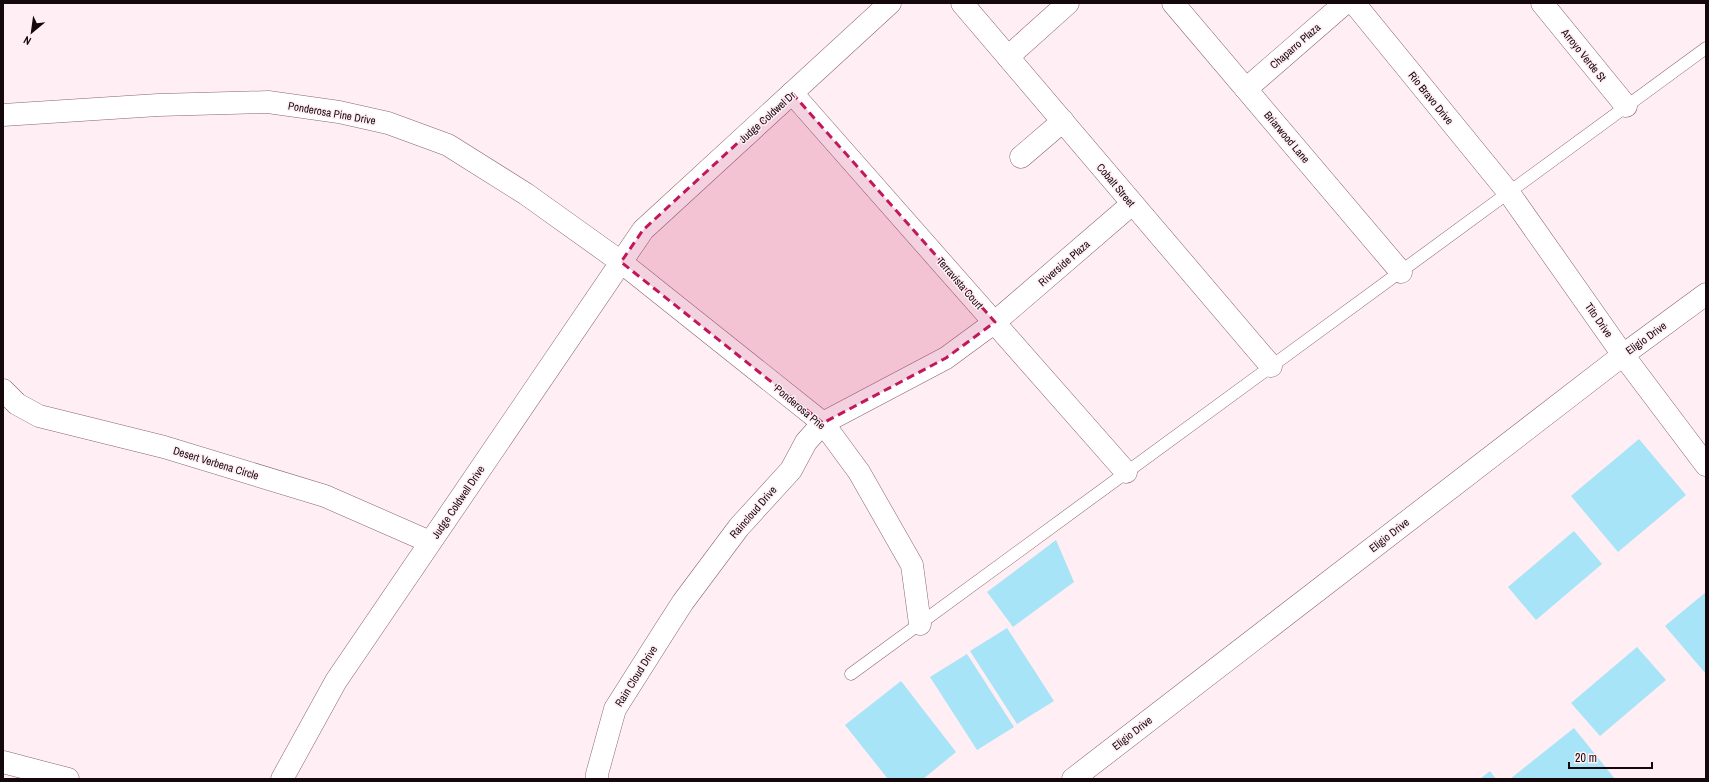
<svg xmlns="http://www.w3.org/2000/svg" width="1709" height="782" font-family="'Archivo Narrow',sans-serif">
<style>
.building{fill:#a7e4f7}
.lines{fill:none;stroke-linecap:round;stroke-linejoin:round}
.service-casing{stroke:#886571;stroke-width:13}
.minor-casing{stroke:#886571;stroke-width:23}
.tertiary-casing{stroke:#886571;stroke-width:23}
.service{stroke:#fff;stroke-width:12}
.minor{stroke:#fff;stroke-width:22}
.tertiary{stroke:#fff;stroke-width:22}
.marked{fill:#c2185b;fill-opacity:0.2;stroke:#c2185b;stroke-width:3;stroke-dasharray:8 5;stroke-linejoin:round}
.labels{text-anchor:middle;stroke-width:3;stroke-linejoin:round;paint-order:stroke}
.street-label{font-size:11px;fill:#15080d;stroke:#ffeef3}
</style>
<rect width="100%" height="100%" fill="#ffeef3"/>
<g class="building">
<polygon points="1639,439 1686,495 1618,552 1571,496"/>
<polygon points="1574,531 1602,564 1536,620 1508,587"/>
<polygon points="1056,540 1074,582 1013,627 987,592"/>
<polygon points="1706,592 1706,674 1665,626"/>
<polygon points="1007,628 1054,701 1017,724 970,651"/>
<polygon points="1637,647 1666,680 1600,736 1571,703"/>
<polygon points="967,654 1014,727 977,750 930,677"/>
<polygon points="901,681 956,752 923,779 888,779 845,725"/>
<polygon points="1574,728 1615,779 1510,779"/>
<polygon points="1490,771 1496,779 1480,779"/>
</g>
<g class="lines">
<g class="service-casing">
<polyline id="service" points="851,674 1706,48"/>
</g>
<g class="minor-casing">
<g id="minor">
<polyline points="962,3 1271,366"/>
<polyline points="1173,3 1401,272"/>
<polyline points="1354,3 1509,193 1623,355 1706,465"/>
<polyline points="1542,3 1626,106"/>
<polyline points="1008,57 1068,3"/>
<polyline points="1246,89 1345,3"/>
<polyline points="792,93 1126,472"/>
<polyline points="3,115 158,105 268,102 339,112 388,123 448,145 526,194 621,262 823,423 859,472 912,565 920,624"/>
<polyline points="1021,157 1063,121"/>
<polyline points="3,390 17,404 39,416 164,447 325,496 430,542"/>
<polyline points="3,762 68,779"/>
<polyline points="597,779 597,774 615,709 665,630 683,602 739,527 791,470 806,442 823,423 946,358 995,322 1132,204"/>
<polyline points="1073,779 1623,355 1706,294"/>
</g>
</g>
<g class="tertiary-casing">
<polyline id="tertiary" points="282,779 336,681 643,230 890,3"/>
</g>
<use href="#service" class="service"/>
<use href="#minor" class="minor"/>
<use href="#tertiary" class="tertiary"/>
</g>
<path class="marked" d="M792 93 995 322 946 358 823 423 621 262 643 230Z"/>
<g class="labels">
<g class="street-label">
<text transform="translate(1295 46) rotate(-41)" y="4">Chaparro Plaza</text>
<text transform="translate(1584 55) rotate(51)" y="4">Arroyo Verde St</text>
<text transform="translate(1431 98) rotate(51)" y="4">Rio Bravo Drive</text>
<text transform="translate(332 113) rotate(10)" y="4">Ponderosa Pine Drive</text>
<text transform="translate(767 117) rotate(-42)" y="4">Judge Coldwel Dr</text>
<text transform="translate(1287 137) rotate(50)" y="4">Briarwood Lane</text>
<text transform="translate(1116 185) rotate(50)" y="4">Cobalt Street</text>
<text transform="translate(1064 263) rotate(-41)" y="4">Riverside Plaza</text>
<text transform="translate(960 283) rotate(49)" y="4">Terravista Court</text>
<text transform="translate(1599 320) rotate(55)" y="4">Tito Drive</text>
<text transform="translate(1646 338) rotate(-36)" y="4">Eligio Drive</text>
<text transform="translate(800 407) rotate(40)" y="4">Ponderosa Pne</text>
<text transform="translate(216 463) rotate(17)" y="4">Desert Verbena Circle</text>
<text transform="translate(458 502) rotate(-56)" y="4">Judge Coldwell Drive</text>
<text transform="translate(753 512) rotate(-49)" y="4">Raincloud Drive</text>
<text transform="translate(1389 535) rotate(-38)" y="4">Eligio Drive</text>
<text transform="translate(636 676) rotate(-58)" y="4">Rain Cloud Drive</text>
<text transform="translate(1132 733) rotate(-38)" y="4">Eligio Drive</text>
</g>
</g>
<rect width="1709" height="782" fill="none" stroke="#15080d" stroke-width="8"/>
<g transform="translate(32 32) rotate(209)" stroke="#ffeef3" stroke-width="3" paint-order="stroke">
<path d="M0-3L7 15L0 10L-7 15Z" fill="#15080d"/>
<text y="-6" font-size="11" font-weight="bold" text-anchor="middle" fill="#15080d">N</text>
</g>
<path d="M1569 762v6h83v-6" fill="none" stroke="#15080d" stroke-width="2"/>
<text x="1575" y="762" font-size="12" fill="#15080d" stroke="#ffeef3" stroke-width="3" paint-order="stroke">20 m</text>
</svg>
